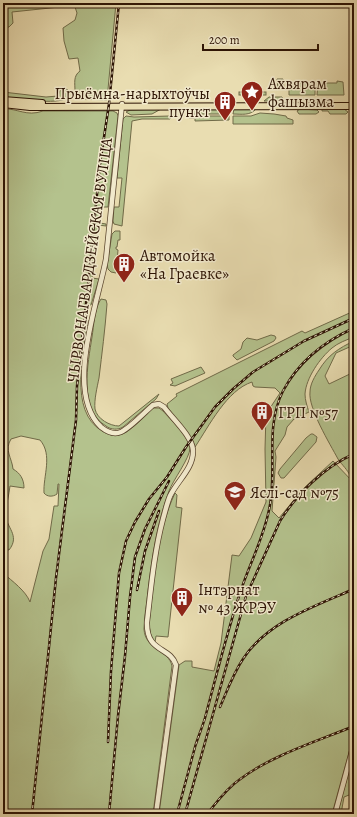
<svg xmlns="http://www.w3.org/2000/svg" width="357" height="817" font-family="Alegreya,serif">
<style>
.green{fill:#b4c28d;stroke:#706a48}
.lines{fill:none;stroke-linecap:round;stroke-linejoin:round}
.minor-casing{stroke:#5b462f;stroke-width:6}
.major-casing{stroke:#2c1304;stroke-width:8}
.minor{stroke:#f1e9cc;stroke-width:4.5}
.major{stroke:#e9ddb1;stroke-width:6}
.rail-casing{stroke:#2c1304;stroke-width:2.5}
.rail{stroke:#f1e9cc;stroke-width:1;stroke-dasharray:3;stroke-linecap:butt}
.labels{text-anchor:middle;stroke-width:3;stroke-linejoin:round;paint-order:stroke}
.poi-label{font-size:16px;fill:#2c1304;stroke:#f1e9cc;text-anchor:start}
.street-label{font-size:16px;fill:#2c1304;stroke:#f1e9cc}
</style>
<rect width="100%" height="100%" fill="#e9ddb1"/>
<filter id="stains"><feTurbulence type="fractalNoise" baseFrequency=".005" numOctaves="4"/><feColorMatrix values="0 0 0 0 .2 0 0 0 0 .09 0 0 0 0 .02 0 0 0 .5 -.17"/></filter>
<radialGradient id="worn" r=".72"><stop offset=".6" stop-color="#630" stop-opacity="0"/><stop offset="1" stop-color="#630" stop-opacity=".3"/></radialGradient>
<g class="green">
<path d="M3 3H116L107 100 82 99 78 96V92L75 91C75 83 73 76 80 71L78 58 69 59 64 41 63 28 75 20 77 13 75 7 69 6 12 12 13 23 9 27 3 28Z"/>
<polygon points="277,79 283,79 284,89 278,89"/>
<polygon points="337,81 343,82 344,95 317,95 318,83 337,83"/>
<polygon points="289,83 307,83 307,85 315,85 315,95 289,95"/>
<path d="M61 88H64L68 90 67 98C58 105 15 99 3 97V92L46 97 58 96Z"/>
<rect x="239" y="92" width="27" height="3"/>
<polygon points="269,97 282,97 283,100 280,101 264,101"/>
<path d="M3 109C18 108 26 117 43 111H113L117 113 118 116 108 207H102L100 223 106 224V226L98 225 92 278 99 279 91 305H89L87 320H88C84 351 68 411 102 431 108 435 115 437 122 434 132 430 145 416 153 408H159L163 411C170 419 189 437 190 448 190 458 173 480 169 491 157 523 152 556 148 590 147 603 144 616 144 629 145 650 169 650 172 666L153 814H3V573C12 581 26 591 30 602L43 551 49 539 54 506H58L59 484H58L57 494C53 497 47 497 44 493 43 476 53 455 40 440L21 436 11 439C4 450 12 458 13 469 20 473 24 479 24 488L10 486C9 495 6 505 6 514 5 527 21 535 9 550L3 549Z"/>
<polygon points="161,109 152,114 131,115 126,112 130,110"/>
<polygon points="189,109 230,109 229,114 189,114"/>
<path d="M234 109H256C250 116 241 114 233 114Z"/>
<polygon points="300,109 317,110 319,112 316,114 299,114 297,111"/>
<polygon points="322,109 344,109 348,112 346,114 330,114 328,111 322,111"/>
<polygon points="260,113 274,114 286,116 287,118 293,120 293,124 233,124 233,116 251,116"/>
<polygon points="126,116 134,117 170,116 170,119 142,119 132,121 122,226 114,224 113,221 114,207 119,207 122,178 117,178 123,119"/>
<polygon points="189,116 229,116 229,120 195,121 195,118 189,118"/>
<polygon points="115,231 120,231 120,240 118,240 117,247 116,247 116,249 118,250 116,273 111,272 108,269 107,265 112,234"/>
<path d="M101 299 106 300 107 304C105 330 102 353 99 378 97 388 94 400 95 409 97 419 110 426 119 426L159 394 156 399 123 427C118 430 111 430 106 426 78 410 88 363 92 337 94 325 94 309 101 299Z"/>
<path d="M354 311V337C346 340 338 343 332 348 320 358 306 378 305 394 305 400 307 406 309 412L294 419 287 427 285 435 275 451 276 457 272 511 279 518 304 488 333 461 354 483V734L332 814H159L179 665 185 661H192V667L214 671 221 643 232 555 239 556 251 538 266 502 265 449 266 414 280 393 275 388 255 387 253 386 252 382C227 390 209 426 195 447L193 441 168 408 167 404 177 396 176 394 302 331 305 333Z"/>
<polygon points="271,335 275,336 276,338 274,341 237,360 233,356 233,355 241,349 243,342 247,338 257,340"/>
<path d="M354 341V345L336 353 325 376 329 384 354 372V475L350 476C348 470 342 465 338 459 330 444 308 408 310 392 310 384 315 376 319 370 328 355 339 348 354 341Z"/>
<polygon points="201,367 205,373 175,386 170,385 173,383 171,379"/>
<polygon points="311,434 313,434 317,437 316,442 284,478 281,478 278,473 280,469 306,438"/>
<path d="M175 493 177 495 176 507 182 508 168 637 156 636 155 642C150 637 150 631 149 624 154 580 156 534 175 493Z"/>
<polygon points="354,753 354,793 344,797 341,814 337,814"/>
</g>
<g class="lines">
<g class="minor-casing">
<g id="minor">
<path d="M122 104 106 259C98 302 64 392 101 427 106 431 114 435 121 432 130 428 145 412 153 405L159 404 164 407C172 418 192 436 193 450 194 468 177 481 170 496 167 503 165 512 163 519 154 553 151 588 147 622 146 653 170 646 176 665L156 814"/>
<polyline points="335,814 354,744"/>
</g>
</g>
<g class="major-casing">
<g id="major">
<polyline points="3,100 42,103"/>
<polyline points="3,104 30,107 354,106"/>
</g>
</g>
<use href="#minor" class="minor"/>
<use href="#major" class="major"/>
<g class="rail-casing">
<g id="rail">
<polyline points="137,590 145,551 159,511"/>
<path d="M220 707C227 691 233 674 243 659 267 622 315 606 354 589"/>
<polyline points="108,742 111,671 119,573 126,541 135,522 149,499 167,477 186,447 215,407 233,389 253,372 304,341 354,318"/>
<polyline points="32,814 56,578 76,420 77,386 87,295 100,164 109,104 119,3"/>
<polyline points="109,814 118,716 125,656 130,597 135,557 145,529 169,481"/>
<path d="M177 814C183 792 189 769 195 747 198 737 202 728 205 718 216 677 226 636 239 596 248 567 263 540 269 510 278 471 264 428 283 391 299 361 323 342 354 328"/>
<path d="M185 814 246 596 280 521C296 495 325 466 354 454"/>
<path d="M207 814C217 802 226 789 239 780 270 756 318 741 354 726"/>
</g>
</g>
<use href="#rail" class="rail"/>
</g>
<defs>
<g id="sight-pin" transform="scale(1.15)"><path d="M0 17L-7.5 6A9.5 9.5 0 1 1 7.5 6Z" fill="#8f2418" stroke="#f1e9cc"/><path d="M0-6L1.8-2.2L6-1.7L2.9 1.2L3.7 5.4L0 3.3L-3.7 5.4L-2.9 1.2L-6-1.7L-1.8-2.2Z" fill="#fff"/></g>
<g id="building-pin" transform="scale(1.15)"><path d="M0 17L-7.5 6A9.5 9.5 0 1 1 7.5 6Z" fill="#8f2418" stroke="#f1e9cc"/><path d="M-4-6H4V6H1V3H-1V6H-4ZM-2.5-4.3h1.7v1.8h-1.7ZM.8-4.3h1.7v1.8H.8ZM-2.5-1h1.7V.8h-1.7ZM.8-1h1.7V.8H.8Z" fill="#fff"/></g>
<g id="school-pin" transform="scale(1.15)"><path d="M0 17L-7.5 6A9.5 9.5 0 1 1 7.5 6Z" fill="#8f2418" stroke="#f1e9cc"/><path d="M0-5L7-2L0 1L-7-2ZM-4 1L0 2.5L4 1V4Q0 6-4 4Z" fill="#fff"/></g>
</defs>
<g fill-rule="evenodd">
<use href="#sight-pin" x="252" y="92"/>
<use href="#building-pin" x="225" y="102"/>
<use href="#building-pin" x="124" y="264"/>
<use href="#building-pin" x="262" y="412"/>
<use href="#school-pin" x="235" y="492"/>
<use href="#building-pin" x="182" y="598"/>
</g>
<g class="labels">
<g class="poi-label">
<text x="268" y="89">Ахвярам<tspan x="268" dy="18">фашызма</tspan></text>
<text x="210" y="99" text-anchor="end">Прыёмна-нарыхтоўчы<tspan x="210" dy="18">пункт</tspan></text>
<text x="140" y="261">Автомойка<tspan x="140" dy="18">«На Граевке»</tspan></text>
<text x="278" y="418">ГРП №57</text>
<text x="250" y="498">Яслі-сад №75</text>
<text x="198" y="595">Інтэрнат<tspan x="198" dy="18">№ 43 ЖРЭУ</tspan></text>
</g>
<g class="street-label">
<text transform="translate(89 260) rotate(-82)" y="6">ЧЫРВОНАГВАРДЗЕЙСКАЯ ВУЛІЦА</text>
</g>
</g>
<rect width="357" height="817" fill="none" stroke="#e9ddb1" stroke-width="16"/>
<rect x="4" y="4" width="349" height="809" fill="none" stroke="#2c1304" stroke-width="2"/>
<rect x="8" y="8" width="341" height="801" fill="none" stroke="#2c1304"/>
<path d="M203 44v6h115v-6" fill="none" stroke="#2c1304" stroke-width="2"/>
<text x="209" y="44" font-size="12" fill="#2c1304" stroke="#f1e9cc" stroke-width="3" paint-order="stroke">200 m</text>
<rect width="100%" height="100%" filter="url(#stains)"/>
<rect width="100%" height="100%" fill="url(#worn)"/>
</svg>
